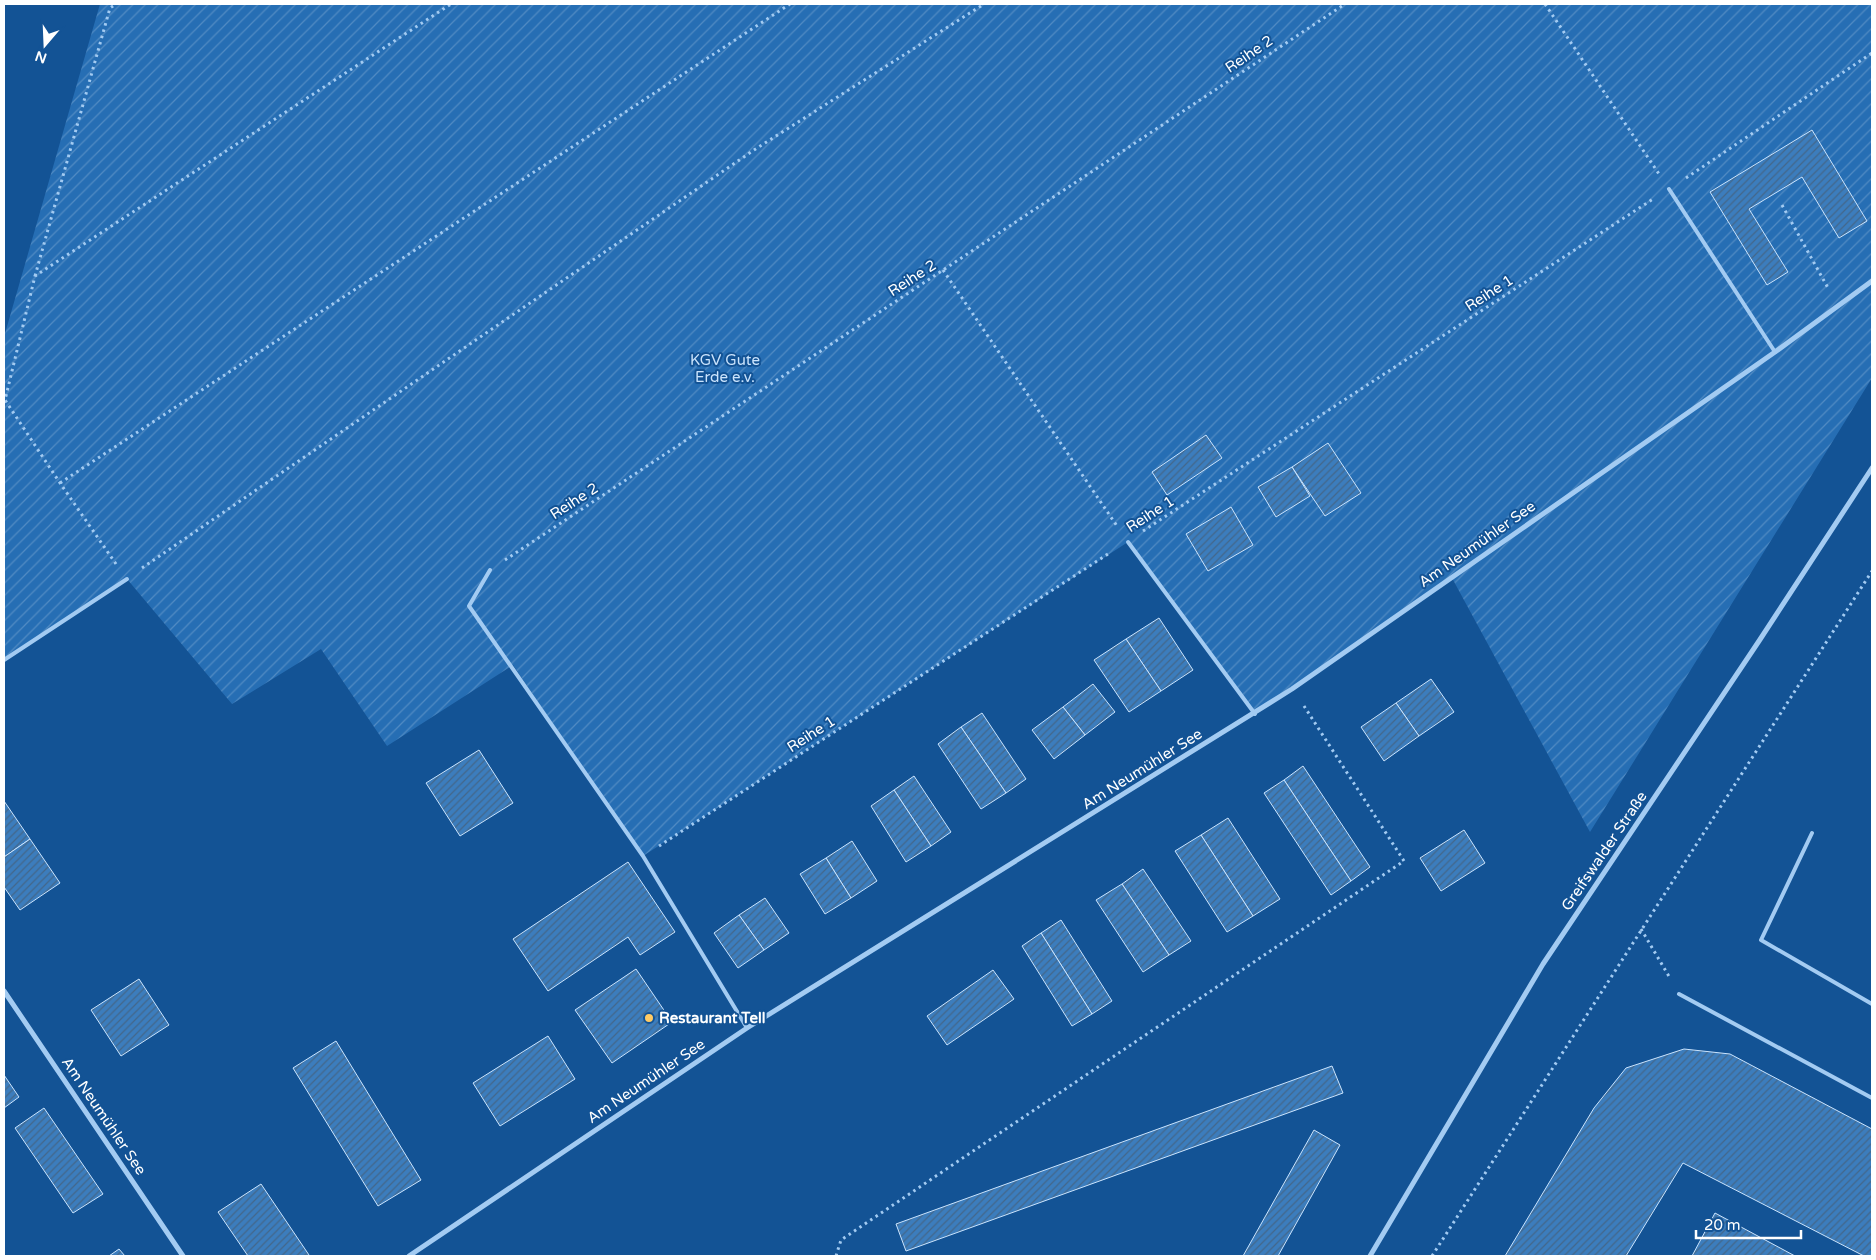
<svg xmlns="http://www.w3.org/2000/svg" width="1876" height="1260" font-family="'Varela Round',sans-serif">
<style>
.garden{fill:url(#garden-furrows)}
.building{fill:url(#building-hatch);stroke:#cbe4fd}
.lines{fill:none;stroke-linecap:round;stroke-linejoin:round}
.path{stroke:#a3cbf2;stroke-width:3;stroke-dasharray:2.5 4;stroke-linecap:butt}
.service{stroke:#a3cbf2;stroke-width:4}
.minor{stroke:#a3cbf2;stroke-width:5}
.poi-dot{fill:#ffca65;stroke:#135395;stroke-width:2}
.labels{text-anchor:middle;stroke-width:4;stroke-linejoin:round;paint-order:stroke}
.street-label{font-size:15px;fill:#fff;stroke:#135395}
.park-label{font-size:15px;fill:#cbe4fd;stroke:#135395}
.poi-label{font-size:15px;font-weight:bold;fill:#fff;stroke:#135395;text-anchor:start}
</style>
<defs>
<pattern id="garden-furrows" width="10" height="10" patternUnits="userSpaceOnUse" patternTransform="scale(1.25)"><rect width="10" height="10" fill="#266eb4"/><path d="M-1 1l2-2M0 10L10 0M9 11l2-2" fill="none" stroke="#518bc3"/></pattern>
<pattern id="building-hatch" width="6" height="6" patternUnits="userSpaceOnUse" patternTransform="scale(1.25)"><rect width="6" height="6" fill="#3c7dbd"/><path d="M-1 1l2-2M0 6l6-6M5 7l2-2" fill="none" stroke="#43678a"/></pattern>
</defs>
<rect width="100%" height="100%" fill="#135395"/>
<polygon class="garden" points="100,4 1872,4 1872,378 1590,832 1452,578 1255,714 1128,542 643,856 513,665 387,746 321,649 232,704 127,579 4,660 4,337"/>
<g class="building">
<polygon points="1812,130 1867,221 1839,238 1802,177 1749,209 1788,272 1767,285 1710,192"/>
<polygon points="1206,435 1222,458 1167,495 1152,472"/>
<polygon points="1328,443 1361,493 1325,516 1292,467"/>
<polygon points="1292,467 1310,496 1276,517 1258,487"/>
<polygon points="1231,507 1253,545 1208,571 1186,534"/>
<polygon points="1159,618 1193,670 1161,691 1126,639"/>
<polygon points="1126,639 1161,691 1129,712 1094,660"/>
<polygon points="1431,679 1454,712 1419,736 1396,703"/>
<polygon points="1093,684 1115,712 1085,735 1063,707"/>
<polygon points="1396,703 1419,736 1384,761 1361,727"/>
<polygon points="1063,707 1085,735 1054,759 1032,730"/>
<polygon points="982,713 1026,779 1006,793 961,727"/>
<polygon points="961,727 1006,793 981,809 938,744"/>
<polygon points="479,750 513,803 460,836 426,783"/>
<polygon points="1303,766 1370,867 1351,881 1284,780"/>
<polygon points="914,776 951,832 931,846 894,790"/>
<polygon points="1284,780 1351,881 1331,895 1264,793"/>
<polygon points="894,790 931,846 906,862 871,806"/>
<polygon points="4,801 30,839 4,857"/>
<polygon points="1228,818 1280,899 1253,916 1201,835"/>
<polygon points="1464,830 1485,863 1441,891 1420,858"/>
<polygon points="1201,835 1253,916 1227,932 1175,851"/>
<polygon points="30,839 60,883 20,910 4,887 4,857"/>
<polygon points="852,841 877,881 851,898 826,858"/>
<polygon points="826,858 851,898 825,914 800,874"/>
<polygon points="628,862 675,932 640,955 628,937 548,991 513,939"/>
<polygon points="1143,869 1191,941 1169,955 1122,884"/>
<polygon points="1122,884 1169,955 1143,972 1096,900"/>
<polygon points="765,898 789,933 764,950 739,915"/>
<polygon points="739,915 764,950 738,968 714,933"/>
<polygon points="1061,920 1112,1001 1092,1014 1041,933"/>
<polygon points="1041,933 1092,1014 1072,1026 1022,946"/>
<polygon points="636,969 672,1022 612,1063 575,1010"/>
<polygon points="993,970 1014,999 947,1045 927,1016"/>
<polygon points="139,979 169,1025 121,1056 91,1010"/>
<polygon points="548,1036 575,1079 500,1126 473,1083"/>
<polygon points="336,1041 421,1180 378,1206 293,1068"/>
<polygon points="1684,1049 1730,1054 1872,1129 1872,1256 1864,1256 1683,1163 1626,1256 1505,1256 1594,1108 1626,1068"/>
<polygon points="1332,1066 1343,1093 906,1251 896,1224"/>
<polygon points="4,1075 19,1097 4,1108"/>
<polygon points="44,1108 103,1194 73,1213 15,1128"/>
<polygon points="1314,1130 1340,1145 1278,1256 1243,1256"/>
<polygon points="261,1184 309,1255 308,1256 248,1256 218,1212"/>
<polygon points="1715,1213 1795,1256 1692,1256"/>
<polygon points="119,1249 125,1256 109,1256"/>
</g>
<g class="lines">
<g class="path">
<polyline points="1545,4 1659,174"/>
<polyline points="1686,178 1872,53"/>
<polyline points="1782,205 1828,288"/>
<polyline points="943,270 1117,526"/>
<polyline points="35,276 110,8 116,4"/>
<polyline points="60,483 790,4"/>
<polyline points="1143,531 1653,199"/>
<polyline points="505,560 1345,4"/>
<polyline points="116,564 60,483 5,400 35,276 451,4"/>
<polyline points="142,568 754,150 984,4"/>
<polyline points="659,846 1111,552"/>
<polyline points="1641,929 1670,978"/>
<polyline points="836,1256 841,1240 1404,861 1304,706"/>
<polyline points="1432,1256 1872,571"/>
</g>
<g class="service">
<polyline points="1669,189 1775,352"/>
<polyline points="1128,542 1255,714"/>
<polyline points="490,570 469,606 643,856 747,1028"/>
<polyline points="4,660 127,579"/>
<polyline points="1812,833 1761,940 1872,1004"/>
<polyline points="1679,994 1872,1098"/>
</g>
<g class="minor">
<polyline points="4,991 183,1256"/>
<polyline points="409,1256 747,1028 1292,689 1775,352 1872,281"/>
<polyline points="1370,1256 1543,964 1759,641 1872,468"/>
</g>
</g>
<circle class="poi-dot" cx="649" cy="1018" r="5"/>
<g class="labels">
<g class="street-label">
<text transform="translate(1249 54) rotate(-34)" y="5">Reihe 2</text>
<text transform="translate(912 278) rotate(-33)" y="5">Reihe 2</text>
<text transform="translate(1489 293) rotate(-33)" y="5">Reihe 1</text>
<text transform="translate(574 501) rotate(-33)" y="5">Reihe 2</text>
<text transform="translate(1150 514) rotate(-33)" y="5">Reihe 1</text>
<text transform="translate(1477 544) rotate(-35)" y="5">Am Neumühler See</text>
<text transform="translate(811 734) rotate(-33)" y="5">Reihe 1</text>
<text transform="translate(1142 769) rotate(-32)" y="5">Am Neumühler See</text>
<text transform="translate(1604 851) rotate(-56)" y="5">Greifswalder Straße</text>
<text transform="translate(646 1081) rotate(-34)" y="5">Am Neumühler See</text>
<text transform="translate(104 1116) rotate(56)" y="5">Am Neumühler See</text>
</g>
<g class="park-label">
<text x="725" y="365">KGV Gute<tspan x="725" dy="17">Erde e.v.</tspan></text>
</g>
<g class="poi-label">
<text x="659" y="1023">Restaurant Tell</text>
</g>
</g>
<rect width="1876" height="1260" fill="none" stroke="#ffffff" stroke-width="10"/>
<g transform="translate(45 45) rotate(199)" stroke="#135395" stroke-width="4" paint-order="stroke">
<path d="M0-4L9 19L0 12L-9 19Z" fill="#ffffff"/>
<text y="-8" font-size="14" font-weight="bold" text-anchor="middle" fill="#ffffff">N</text>
</g>
<path d="M1696 1230v8h105v-8" fill="none" stroke="#ffffff" stroke-width="2.5"/>
<text x="1704" y="1230" font-size="15" fill="#ffffff" stroke="#135395" stroke-width="4" paint-order="stroke">20 m</text>
</svg>
